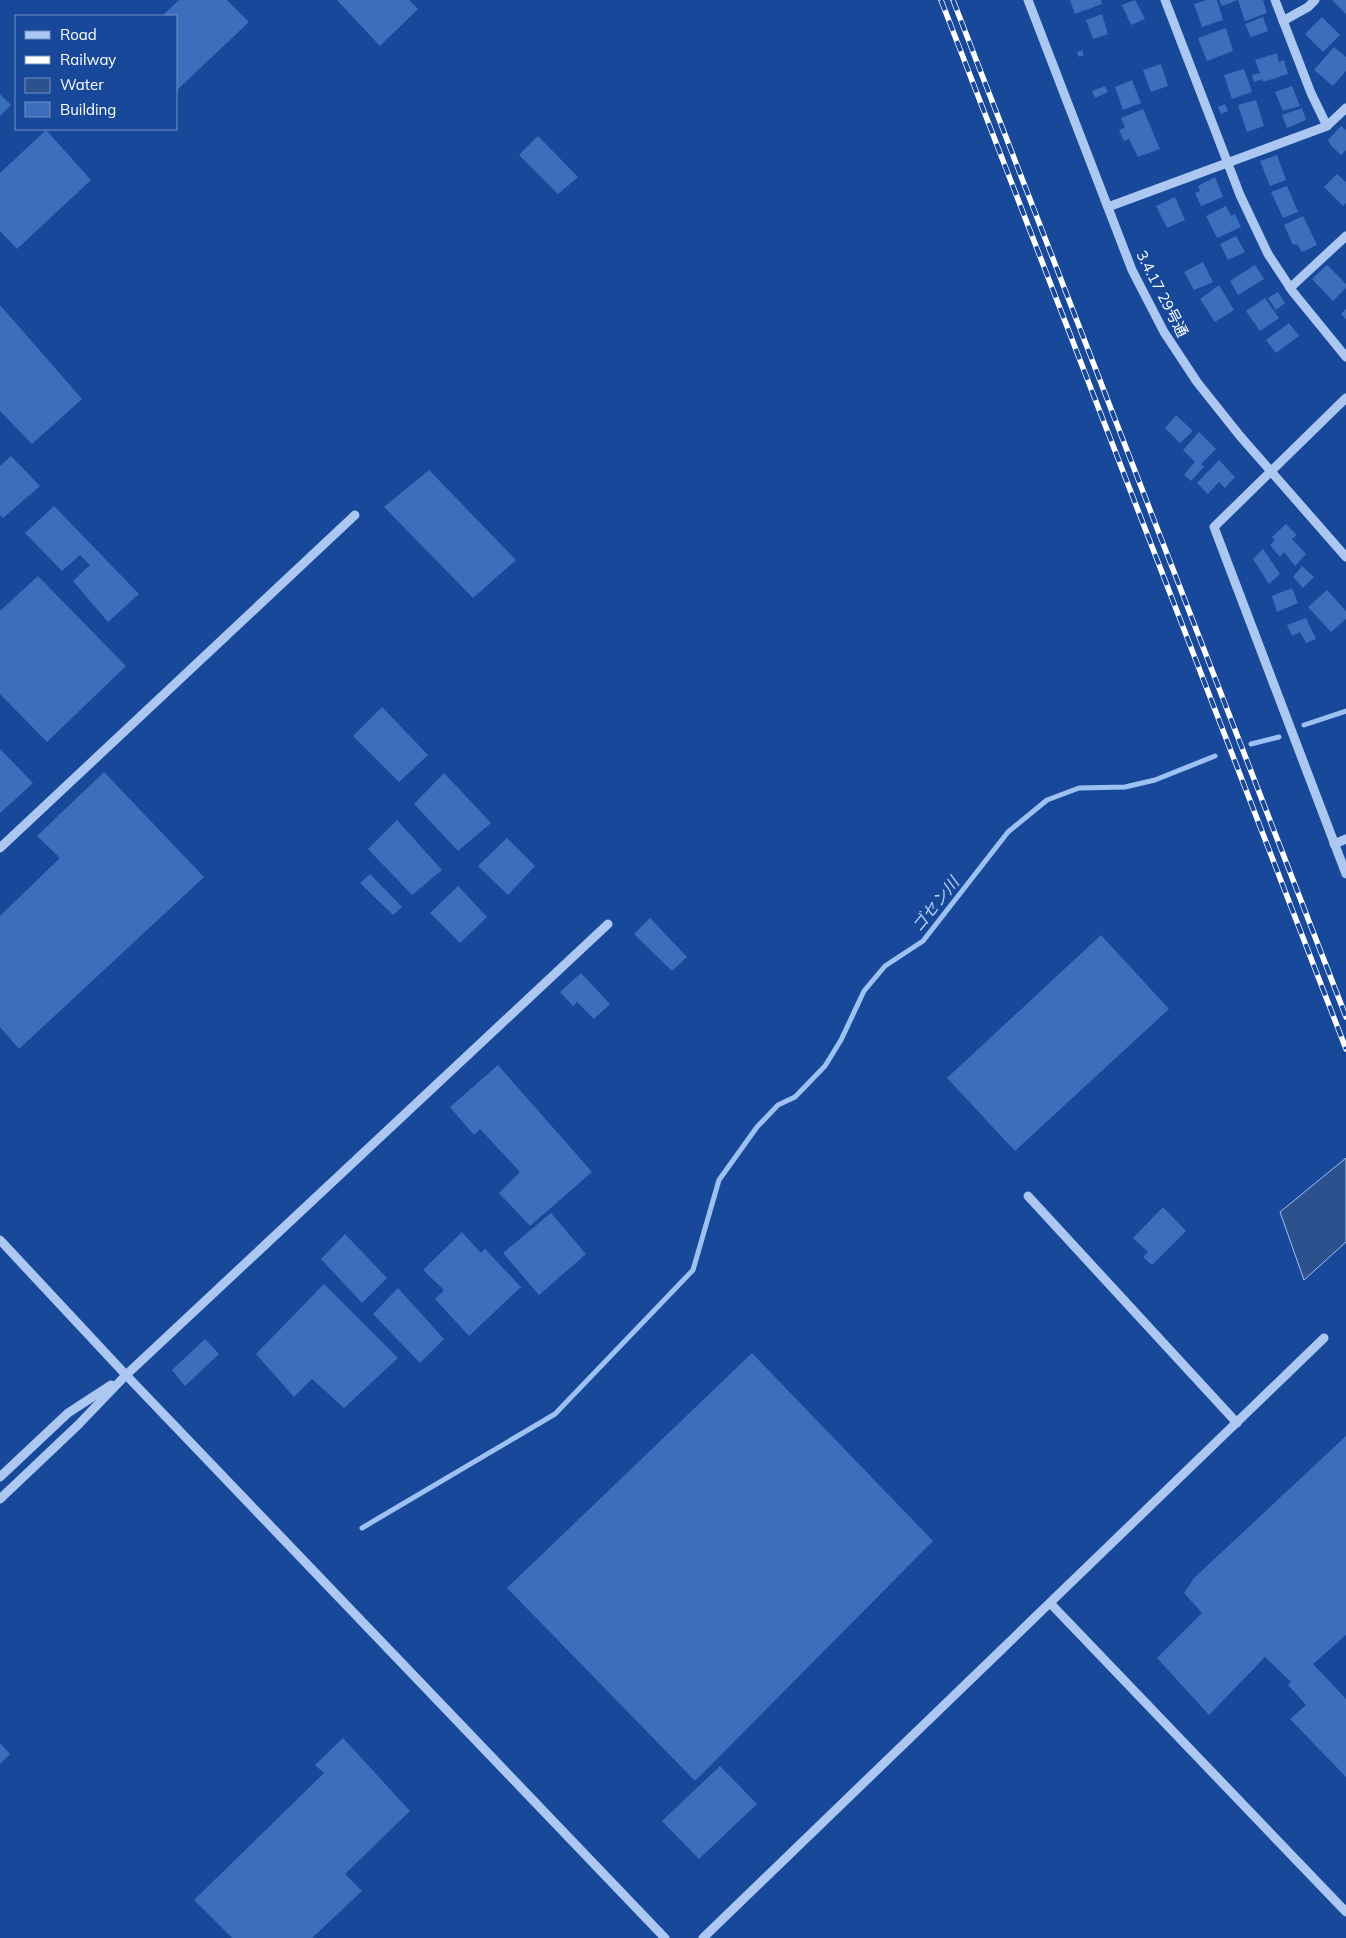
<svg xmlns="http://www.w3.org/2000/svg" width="1346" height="1938" font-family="Mulish,'Noto Sans JP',sans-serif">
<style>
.water{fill:#2d518d;stroke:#9ec1f4}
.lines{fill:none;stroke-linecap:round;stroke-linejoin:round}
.stream{stroke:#9ec1f4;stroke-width:5}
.building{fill:#3c6ebe}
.minor{stroke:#abc7f2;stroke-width:9}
.rail-casing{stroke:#fff;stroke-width:5.5}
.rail{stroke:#174899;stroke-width:4;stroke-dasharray:11;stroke-linecap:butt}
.labels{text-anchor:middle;stroke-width:4;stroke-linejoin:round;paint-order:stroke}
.street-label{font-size:15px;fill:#fff;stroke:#174899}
.water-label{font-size:16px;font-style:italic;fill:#b8d1f8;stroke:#174899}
</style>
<rect width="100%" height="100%" fill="#174899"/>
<polygon class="water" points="1346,1158 1346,1242 1304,1280 1280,1212"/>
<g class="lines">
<g class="stream">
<polyline points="1304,725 1346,711"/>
<polyline points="1251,744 1279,737"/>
<polyline points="362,1528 555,1414 693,1270 719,1180 757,1127 778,1105 795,1097 825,1066 841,1040 864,991 885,966 923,941 1008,832 1047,800 1079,788 1125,787 1155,780 1215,756"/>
</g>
</g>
<g class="building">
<polygon points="179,0 227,0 249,22 176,91 176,16 162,16"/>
<polygon points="337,0 409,0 418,9 380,46"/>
<polygon points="1070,0 1101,0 1102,4 1075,14"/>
<polygon points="1135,0 1145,19 1131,25 1122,5"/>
<polygon points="1206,0 1217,0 1223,20 1202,27 1194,4"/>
<polygon points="1219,0 1263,0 1267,13 1245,21 1238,0 1222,6"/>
<polygon points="1332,0 1346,0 1346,14"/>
<polygon points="1102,14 1108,34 1093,39 1086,20"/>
<polygon points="1263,17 1268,31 1251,37 1245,24"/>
<polygon points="1322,17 1340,35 1323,52 1305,34"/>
<polygon points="1226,28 1233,51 1207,61 1198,38"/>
<polygon points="1334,47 1346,57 1346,71 1333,86 1314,70"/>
<polygon points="1082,50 1084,55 1079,57 1077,52"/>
<polygon points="1277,53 1279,62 1284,60 1288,74 1263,82 1263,79 1254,82 1252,75 1260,73 1255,60"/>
<polygon points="1161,64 1168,86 1151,92 1143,70"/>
<polygon points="1244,69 1252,92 1232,99 1224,75"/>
<polygon points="1132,80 1141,103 1123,110 1115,87"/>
<polygon points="1105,86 1108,92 1095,98 1092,91"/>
<polygon points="1292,86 1300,106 1283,111 1275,92"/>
<polygon points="0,94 11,105 0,116"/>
<polygon points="1256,100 1264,126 1247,132 1238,105"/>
<polygon points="1225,104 1228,111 1221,114 1218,107"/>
<polygon points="1302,108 1306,120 1287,128 1282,115"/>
<polygon points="1143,109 1160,149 1138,157 1129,139 1124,141 1119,130 1125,127 1121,118"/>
<polygon points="1341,126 1346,130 1346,150 1341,155 1332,147 1328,140"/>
<polygon points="46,130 91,180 17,249 0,231 0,173"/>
<polygon points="538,136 578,177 558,194 519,155"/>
<polygon points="1277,155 1286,180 1270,186 1260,161"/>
<polygon points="1337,174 1346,182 1346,203 1343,206 1324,187"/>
<polygon points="1215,177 1223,197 1201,206 1195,193 1200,191 1198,186"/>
<polygon points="1287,186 1298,212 1283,218 1271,192"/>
<polygon points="1175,197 1185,220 1167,228 1156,206"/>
<polygon points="1226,206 1231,216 1235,214 1241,227 1217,238 1206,216"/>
<polygon points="1303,216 1317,245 1302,252 1297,244 1293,245 1284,225"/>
<polygon points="1236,236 1245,252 1228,260 1220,244"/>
<polygon points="1203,262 1213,282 1194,290 1184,272"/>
<polygon points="1255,265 1264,279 1238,295 1230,281"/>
<polygon points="1327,265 1346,284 1346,288 1333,301 1312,279"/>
<polygon points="1219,285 1234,310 1215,322 1200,299"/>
<polygon points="1278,292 1285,303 1276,310 1268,298"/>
<polygon points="1265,298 1279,318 1260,331 1246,311"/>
<polygon points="0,305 82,399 32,444 0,411"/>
<polygon points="1346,309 1346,319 1341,314"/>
<polygon points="1289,323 1299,336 1276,353 1266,340"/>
<polygon points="1176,415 1193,431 1180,443 1165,428"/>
<polygon points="1199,432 1216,449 1201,464 1204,467 1191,481 1184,475 1195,462 1183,450"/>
<polygon points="11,456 40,486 3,518 0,515 0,466"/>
<polygon points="1219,460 1235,477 1225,488 1219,482 1208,494 1197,483"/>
<polygon points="429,470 516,560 473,598 384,507"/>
<polygon points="54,506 139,594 108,622 73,581 90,565 80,555 62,571 25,533"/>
<polygon points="1286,524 1297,535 1292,539 1306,554 1295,566 1284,552 1280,557 1270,545 1275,540 1272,537"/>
<polygon points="1263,549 1280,574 1269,584 1253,559"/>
<polygon points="1302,566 1314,577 1303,588 1293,577"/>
<polygon points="38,576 126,666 47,742 0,694 0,611"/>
<polygon points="1292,588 1298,603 1277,612 1272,596"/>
<polygon points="1327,590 1346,611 1346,619 1331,632 1308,607"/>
<polygon points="1306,618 1316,639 1306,643 1300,632 1292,636 1287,625"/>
<polygon points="382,707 428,755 399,782 353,736"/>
<polygon points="0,749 33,783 0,813"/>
<polygon points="104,772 204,877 19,1049 0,1027 0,916 60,858 37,836"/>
<polygon points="444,773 491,823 458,851 414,804"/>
<polygon points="397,820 442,870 412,895 368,849"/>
<polygon points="507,838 535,866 508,895 478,866"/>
<polygon points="370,874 402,907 393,915 360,883"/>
<polygon points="458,886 487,917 460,943 430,913"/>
<polygon points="650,918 687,957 672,971 634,934"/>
<polygon points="1101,935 1169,1009 1015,1151 947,1078"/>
<polygon points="581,973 610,1004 594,1019 577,1002 573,1006 560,992"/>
<polygon points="498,1065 592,1172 530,1226 499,1193 520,1172 480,1129 474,1135 450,1107"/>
<polygon points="1163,1207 1186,1231 1152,1265 1143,1257 1148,1252 1133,1238"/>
<polygon points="551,1213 586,1254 539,1295 503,1253"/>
<polygon points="462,1232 481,1253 485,1249 521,1287 469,1336 435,1299 444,1290 423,1270"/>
<polygon points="345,1234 387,1278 362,1303 321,1259"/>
<polygon points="324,1284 398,1358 344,1408 312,1379 294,1397 256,1354"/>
<polygon points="398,1288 444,1339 420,1363 373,1314"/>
<polygon points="205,1339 219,1354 185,1386 172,1370"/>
<polygon points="752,1353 933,1541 695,1781 507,1588"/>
<polygon points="1346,1436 1346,1635 1313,1664 1346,1699 1346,1777 1290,1719 1306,1705 1288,1685 1291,1682 1265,1657 1209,1715 1157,1658 1202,1613 1184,1593 1194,1578"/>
<polygon points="343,1738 410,1811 345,1874 362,1891 312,1938 232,1938 194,1900 324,1773 315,1765"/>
<polygon points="0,1743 10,1754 0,1764"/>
<polygon points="720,1766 757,1804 699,1859 662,1821"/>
</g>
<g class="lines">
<g class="minor">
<polyline points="1028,0 1132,270 1164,332 1197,382 1240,436 1346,557"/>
<polyline points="1165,0 1240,195 1268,254 1293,292 1346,357"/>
<polyline points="1275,0 1311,93 1327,126"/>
<polyline points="1283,21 1308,7 1315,0"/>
<polyline points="1108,207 1327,126 1346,108"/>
<polyline points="1290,288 1346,236"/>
<polyline points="1346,398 1214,527 1346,874"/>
<polyline points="1334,844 1346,839"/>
<polyline points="0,848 355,515"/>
<polyline points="1028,1196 1237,1423"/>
<polyline points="0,1240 126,1375 665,1938"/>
<polyline points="0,1477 68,1413 111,1385"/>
<polyline points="0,1499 78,1425 126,1375 608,924"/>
<polyline points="1050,1603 1346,1912"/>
<polyline points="703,1938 1324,1338"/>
</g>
<g class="rail-casing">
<g id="rail">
<polyline points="941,0 1346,1049"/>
<polyline points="953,0 1346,1017"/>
</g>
</g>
<use href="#rail" class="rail"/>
</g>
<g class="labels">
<g class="street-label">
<text transform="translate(1162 294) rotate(63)" y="5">3.4.17 29号通</text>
</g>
<g class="water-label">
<text transform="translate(935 904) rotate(-51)" y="6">ゴセン川</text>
</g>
</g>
<rect x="15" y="15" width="162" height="115" fill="#174899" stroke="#7491c2"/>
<rect x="25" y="31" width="25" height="8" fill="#abc7f2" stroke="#7491c2"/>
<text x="60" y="40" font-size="15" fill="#ffffff">Road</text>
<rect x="25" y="56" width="25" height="8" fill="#ffffff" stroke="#7491c2"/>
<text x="60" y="65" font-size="15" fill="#ffffff">Railway</text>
<rect x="25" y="78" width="25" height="15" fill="#2d518d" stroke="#7491c2"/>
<text x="60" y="90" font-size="15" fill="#ffffff">Water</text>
<rect x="25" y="102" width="25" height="15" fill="#3c6ebe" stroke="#7491c2"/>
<text x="60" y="115" font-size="15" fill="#ffffff">Building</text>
</svg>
